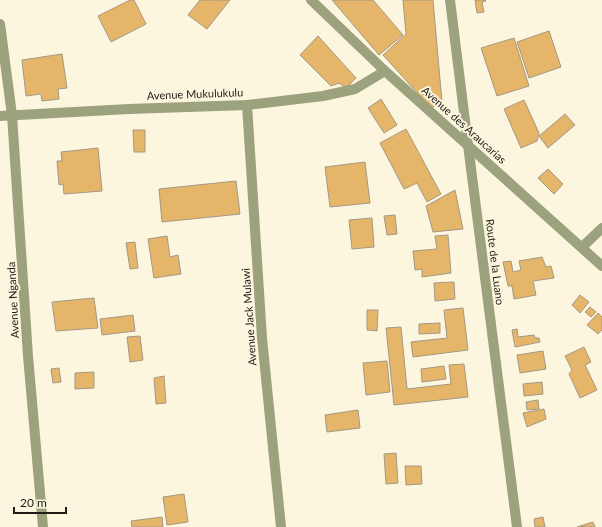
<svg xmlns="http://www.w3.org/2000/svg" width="602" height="527" font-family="Lato,sans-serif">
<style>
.building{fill:#e5b66a;stroke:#a49885}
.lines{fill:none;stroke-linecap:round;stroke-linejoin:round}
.minor{stroke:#9ca17e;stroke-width:10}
.tertiary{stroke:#9ca17e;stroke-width:10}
.labels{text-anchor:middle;stroke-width:4;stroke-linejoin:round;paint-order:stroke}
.street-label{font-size:11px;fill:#1f1d15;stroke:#fcf6df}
</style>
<rect width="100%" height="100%" fill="#fcf6df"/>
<g class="building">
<polygon points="130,0 134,0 146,24 111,42 98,16"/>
<polygon points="200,0 230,0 207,29 188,15"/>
<polygon points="332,0 373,0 403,35 379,55"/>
<polygon points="403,0 433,0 442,102 431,108 383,55 406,34"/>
<polygon points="475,0 485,0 486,1 482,2 484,12 477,13"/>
<polygon points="549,31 561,67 529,78 517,42"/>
<polygon points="318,36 356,78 346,88 339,83 331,86 300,55"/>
<polygon points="514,38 529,86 497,96 481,48"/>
<polygon points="62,54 67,88 58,89 59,99 42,101 41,94 26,96 22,60"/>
<polygon points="381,99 397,125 384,133 368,108"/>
<polygon points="524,100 539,133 537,141 521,148 504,109"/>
<polygon points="565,114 575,125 548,148 539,136"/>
<polygon points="406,129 441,194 427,202 417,183 404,189 380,143"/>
<polygon points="133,130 145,130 145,152 134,152"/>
<polygon points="98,148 102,191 64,194 63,184 59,185 57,161 62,161 61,152"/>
<polygon points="365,162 370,203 330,207 325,167"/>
<polygon points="548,169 563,184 554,194 538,178"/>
<polygon points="236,181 240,214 162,222 159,189"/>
<polygon points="455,190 463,229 433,232 426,206"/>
<polygon points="395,215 397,234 387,235 384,216"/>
<polygon points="372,218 374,247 352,249 349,220"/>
<polygon points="448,235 451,273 422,277 422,269 415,270 413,251 437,249 435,236"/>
<polygon points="167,236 170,257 178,255 181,274 154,278 148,239"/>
<polygon points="135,242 138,268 130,269 126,243"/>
<polygon points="542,257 546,267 551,266 554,278 533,281 536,295 514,299 512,286 508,286 503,262 511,261 513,272 521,270 519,261"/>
<polygon points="454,282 455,299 435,301 434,283"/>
<polygon points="580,295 589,302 580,313 572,305"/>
<polygon points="94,298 98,328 56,331 52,302"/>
<polygon points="590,307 596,312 591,317 585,312"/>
<polygon points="463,308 468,350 413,357 411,342 447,338 444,310"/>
<polygon points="367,310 378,310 377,331 367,330"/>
<polygon points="598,313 602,317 602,330 598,334 587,325"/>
<polygon points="133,315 135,331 102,335 100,319"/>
<polygon points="440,323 440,333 419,334 419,324"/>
<polygon points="401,327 407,389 451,384 449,365 464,364 468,397 394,405 386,328"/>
<polygon points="517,329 518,337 534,335 535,338 539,338 540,342 515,347 512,330"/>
<polygon points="140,336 143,360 130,362 127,337"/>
<polygon points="584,347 591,362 585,365 597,390 580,398 569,374 572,370 565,356"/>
<polygon points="543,351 546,369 520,373 517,355"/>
<polygon points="387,361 390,392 366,395 363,363"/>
<polygon points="444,366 446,379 422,382 421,369"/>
<polygon points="59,368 61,382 53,383 51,369"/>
<polygon points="94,372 94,388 75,389 75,373"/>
<polygon points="164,376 166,403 156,404 154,378"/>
<polygon points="542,382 543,394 524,396 523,384"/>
<polygon points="538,400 539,409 527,410 526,402"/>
<polygon points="544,409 546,419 527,427 523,413"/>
<polygon points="358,410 360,428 327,432 325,415"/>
<polygon points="396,453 398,483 386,484 384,454"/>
<polygon points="405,466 421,466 422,484 406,485"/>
<polygon points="184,494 188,522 167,525 163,497"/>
<polygon points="162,517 163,527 132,527 131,521"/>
<polygon points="543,517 545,527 535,527 534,519"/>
<polygon points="593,522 595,527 577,527"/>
</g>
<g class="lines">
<g class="minor">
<polyline points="0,24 12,115 28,356 43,527"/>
<polyline points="247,105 262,338 281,527"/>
<polyline points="0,116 129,109 247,105 323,96 355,89 385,71"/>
<polyline points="468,145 517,527"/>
<polyline points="582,247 602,228"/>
</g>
<g class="tertiary">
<polyline points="311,0 385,71 602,266"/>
<polyline points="450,0 468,145"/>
</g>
</g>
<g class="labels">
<g class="street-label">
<text transform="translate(195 94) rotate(-2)" y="4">Avenue Mukulukulu</text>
<text transform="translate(464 125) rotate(42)" y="4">Avenue des Araucarias</text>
<text transform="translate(495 262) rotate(83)" y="4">Route de la Luano</text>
<text transform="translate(13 300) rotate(-93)" y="4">Avenue Nganda</text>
<text transform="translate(249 317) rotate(-94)" y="4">Avenue Jack Mulawi</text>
</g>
</g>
<path d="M14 507v6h52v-6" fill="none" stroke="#1f1d15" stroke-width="2"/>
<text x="20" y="507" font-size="12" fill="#1f1d15" stroke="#fcf6df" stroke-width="3" paint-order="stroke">20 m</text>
</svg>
